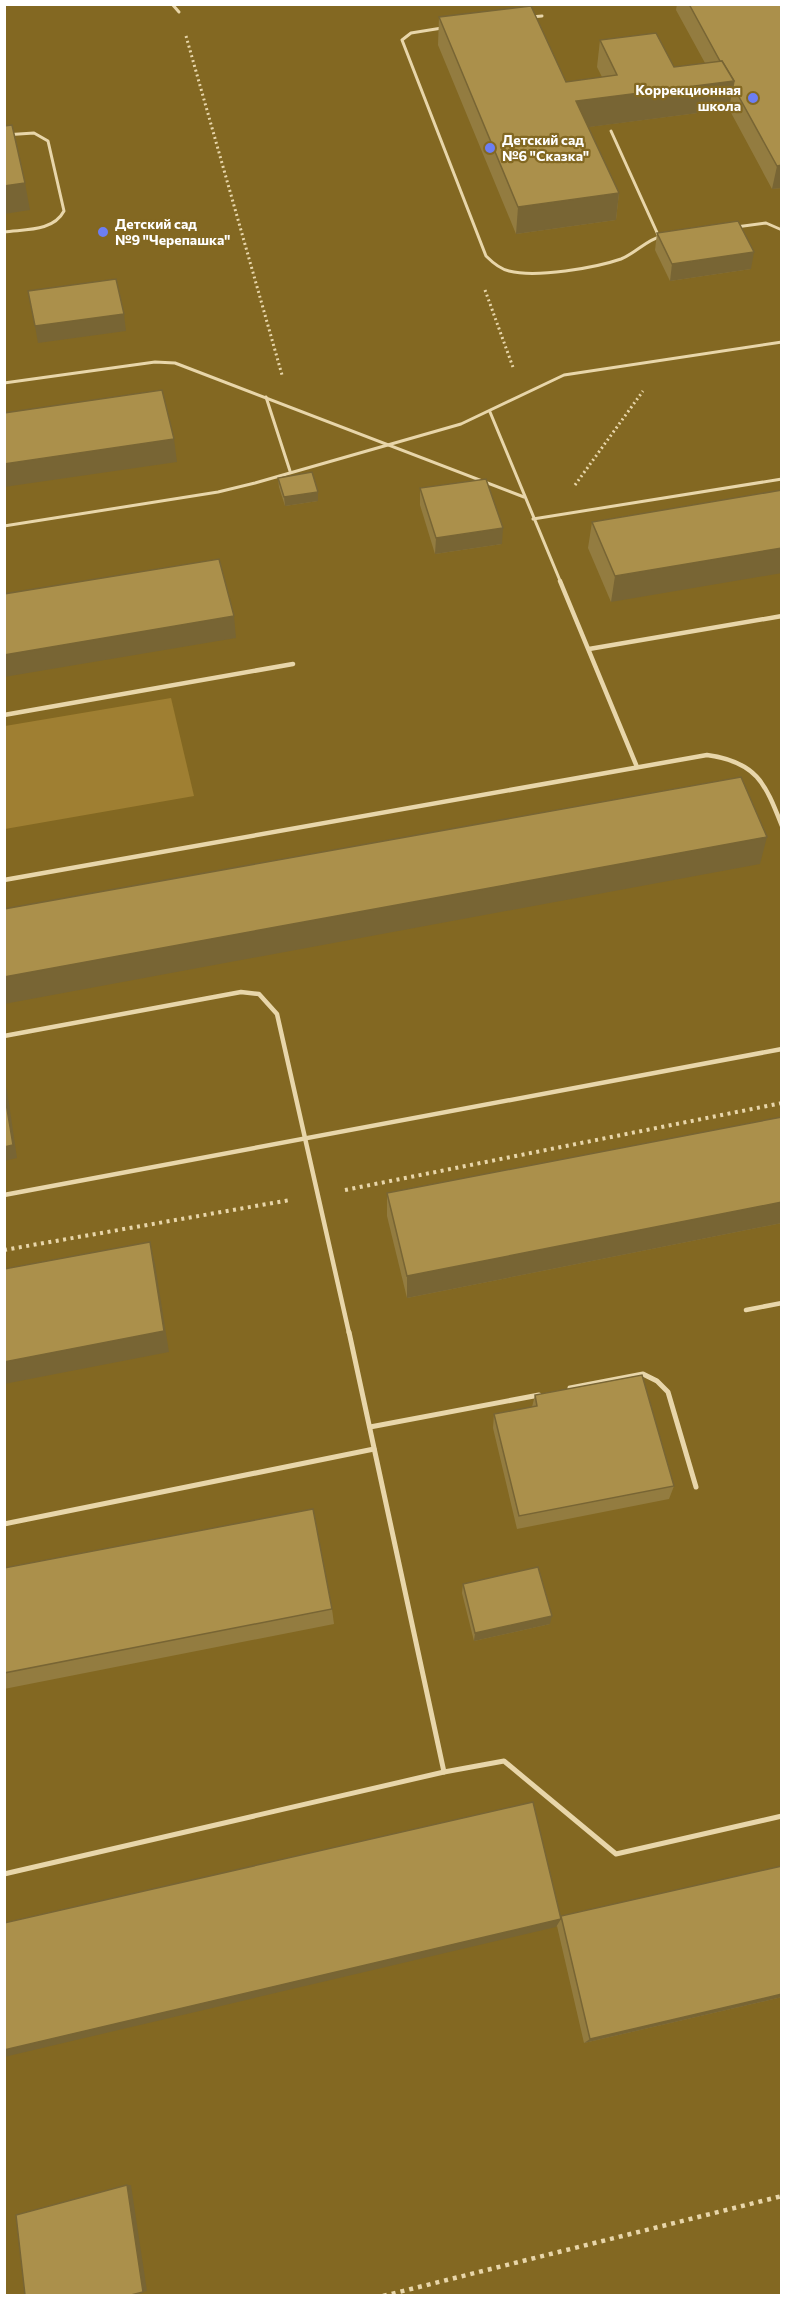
<svg xmlns="http://www.w3.org/2000/svg" width="786" height="2300" font-family="Commissioner,sans-serif">
<style>
.green{fill:#9f7f32}
.lines{fill:none;stroke-linecap:round;stroke-linejoin:round}
.path-far2{stroke:#e8d6aa;stroke-width:3;stroke-dasharray:2 3;stroke-linecap:butt}
.path-far1{stroke:#e8d6aa;stroke-width:4;stroke-dasharray:3 4.5;stroke-linecap:butt}
.path{stroke:#e8d6aa;stroke-width:4.5;stroke-dasharray:4 5;stroke-linecap:butt}
.service-far2{stroke:#e8d6aa;stroke-width:3}
.service-far1{stroke:#e8d6aa;stroke-width:4.5}
.service{stroke:#e8d6aa;stroke-width:5}
.wall{fill:#937c40}
.shaded-wall{fill:#786534}
.building{fill:#ab904b;stroke:#786534;stroke-width:1.5}
.poi-dot{fill:#6c7ef4;stroke:#836822;stroke-width:2}
.labels{text-anchor:middle;stroke-width:4.5;stroke-linejoin:round;paint-order:stroke}
.far-poi-label{font-size:14px;font-weight:bold;fill:#fff;stroke:#836822;text-anchor:start}
</style>
<rect width="100%" height="100%" fill="#836822"/>
<polygon class="green" points="171,698 194,796 5,829 5,726"/>
<g class="lines">
<g class="path-far2">
<polyline points="186,36 282,375"/>
<polyline points="485,290 514,370"/>
<polyline points="575,485 643,391"/>
</g>
<g class="path-far1">
<polyline points="345,1190 782,1103"/>
<polyline points="4,1250 290,1200"/>
</g>
<polyline class="path" points="383,2296 782,2196"/>
<g class="service-far2">
<polyline points="172,4 179,12"/>
<polyline points="531,17 542,16"/>
<path d="M442 28 411 33 402 40 486 256C493 263 500 269 509 271 536 278 595 268 621 259 636 253 646 240 662 236"/>
<polyline points="611,131 659,237"/>
<path d="M4 135 34 133 48 141 64 211C53 232 24 229 4 232"/>
<polyline points="736,227 766,223 782,230"/>
<polyline points="4,383 155,362 175,363 524,497"/>
<polyline points="266,397 290,471"/>
<polyline points="490,412 561,583"/>
<polyline points="533,519 782,479"/>
<polyline points="4,526 218,492 255,483 461,424 564,375 782,342"/>
</g>
<g class="service-far1">
<polyline points="560,581 637,767"/>
<polyline points="589,649 782,616"/>
<polyline points="4,715 293,664"/>
<path d="M4 880 707 755C757 762 765 783 782 826"/>
<polyline points="4,1036 241,992 259,994 277,1014 349,1333"/>
<polyline points="4,1195 782,1049"/>
<polyline points="746,1310 782,1303"/>
</g>
<g class="service">
<polyline points="349,1332 444,1772"/>
<polyline points="570,1388 643,1374 657,1381 668,1392 696,1487"/>
<polyline points="370,1427 539,1395"/>
<polyline points="4,1524 374,1449"/>
<polyline points="4,1874 444,1772 504,1761 616,1854 782,1816"/>
</g>
</g>
<g class="wall">
<polygon points="677,4 781,4 782,6 782,188 772,189 729,109 588,127 619,193 616,220 516,234 438,45 439,17 566,82 602,77 597,67 600,40 674,67 705,63 676,10"/>
<polygon points="657,233 751,269 670,281 655,250"/>
<polygon points="278,478 318,492 318,501 285,506 279,487"/>
<polygon points="420,488 502,544 435,554 420,505"/>
<polygon points="782,490 611,602 588,548 592,522"/>
<polygon points="782,1117 782,1223 407,1298 387,1216 387,1193"/>
<polygon points="535,1395 674,1486 669,1499 517,1529 493,1428 494,1414 532,1407"/>
<polygon points="4,1568 332,1609 334,1624 4,1689"/>
<polygon points="463,1584 550,1624 474,1641 462,1593"/>
<polygon points="782,1866 782,1997 584,2043 557,1926 556,1927 560,1917"/>
</g>
<g class="shaded-wall">
<polygon points="734,81 729,109 574,129 576,101"/>
<polygon points="782,165 782,188 772,189 777,166"/>
<polygon points="25,183 30,210 4,214 4,186"/>
<polygon points="619,193 616,220 516,234 518,207"/>
<polygon points="754,252 751,269 670,281 672,264"/>
<polygon points="124,314 126,331 38,343 35,326"/>
<polygon points="174,439 177,462 4,487 4,464"/>
<polygon points="318,492 318,501 285,506 284,497"/>
<polygon points="503,528 502,544 435,554 436,538"/>
<polygon points="782,548 782,573 611,602 615,576"/>
<polygon points="234,616 236,638 4,677 4,655"/>
<polygon points="767,837 760,864 4,1004 4,977"/>
<polygon points="4,1083 7,1090 17,1158 4,1161"/>
<polygon points="782,1202 782,1223 407,1298 407,1276"/>
<polygon points="150,1242 155,1264 169,1352 4,1384 4,1362"/>
<polygon points="552,1616 550,1624 474,1641 475,1633"/>
<polygon points="561,1919 556,1927 4,2057 4,2050"/>
<polygon points="782,1994 782,1997 584,2043 590,2039"/>
<polygon points="127,2185 131,2185 147,2291 143,2292"/>
</g>
<g class="building">
<polygon points="689,4 781,4 782,6 782,165 777,166 733,86 734,81 722,61 720,61"/>
<polygon points="531,6 566,82 617,75 600,40 656,33 674,67 722,61 734,81 576,101 619,193 518,207 439,17"/>
<polygon points="12,125 25,183 4,186 4,126"/>
<polygon points="738,221 754,252 672,264 657,233"/>
<polygon points="116,279 124,314 35,326 28,291"/>
<polygon points="162,390 174,439 4,464 4,413"/>
<polygon points="312,472 318,492 284,497 278,478"/>
<polygon points="486,479 503,528 436,538 420,488"/>
<polygon points="782,490 782,548 615,576 592,522"/>
<polygon points="219,559 234,616 4,655 4,594"/>
<polygon points="741,777 767,837 4,977 4,909"/>
<polygon points="4,1091 13,1145 4,1147"/>
<polygon points="782,1117 782,1202 407,1276 387,1193"/>
<polygon points="150,1242 164,1331 4,1362 4,1269"/>
<polygon points="642,1375 674,1486 519,1516 494,1414 537,1406 535,1395"/>
<polygon points="313,1509 332,1609 4,1673 4,1568"/>
<polygon points="538,1567 552,1616 475,1633 463,1584"/>
<polygon points="533,1802 561,1919 4,2050 4,1923"/>
<polygon points="782,1866 782,1994 590,2039 561,1916"/>
<polygon points="127,2185 143,2292 131,2295 25,2295 16,2215"/>
</g>
<g class="poi-dot">
<circle cx="753" cy="98" r="6"/>
<circle cx="490" cy="148" r="6"/>
<circle cx="103" cy="232" r="6"/>
</g>
<g class="labels">
<g class="far-poi-label">
<text x="741" y="95" text-anchor="end">Коррекционная<tspan x="741" dy="16">школа</tspan></text>
<text x="502" y="145">Детский сад<tspan x="502" dy="16">№6 "Сказка"</tspan></text>
<text x="115" y="229">Детский сад<tspan x="115" dy="16">№9 "Черепашка"</tspan></text>
</g>
</g>
<rect width="786" height="2300" fill="none" stroke="#ffffff" stroke-width="12"/>
</svg>
